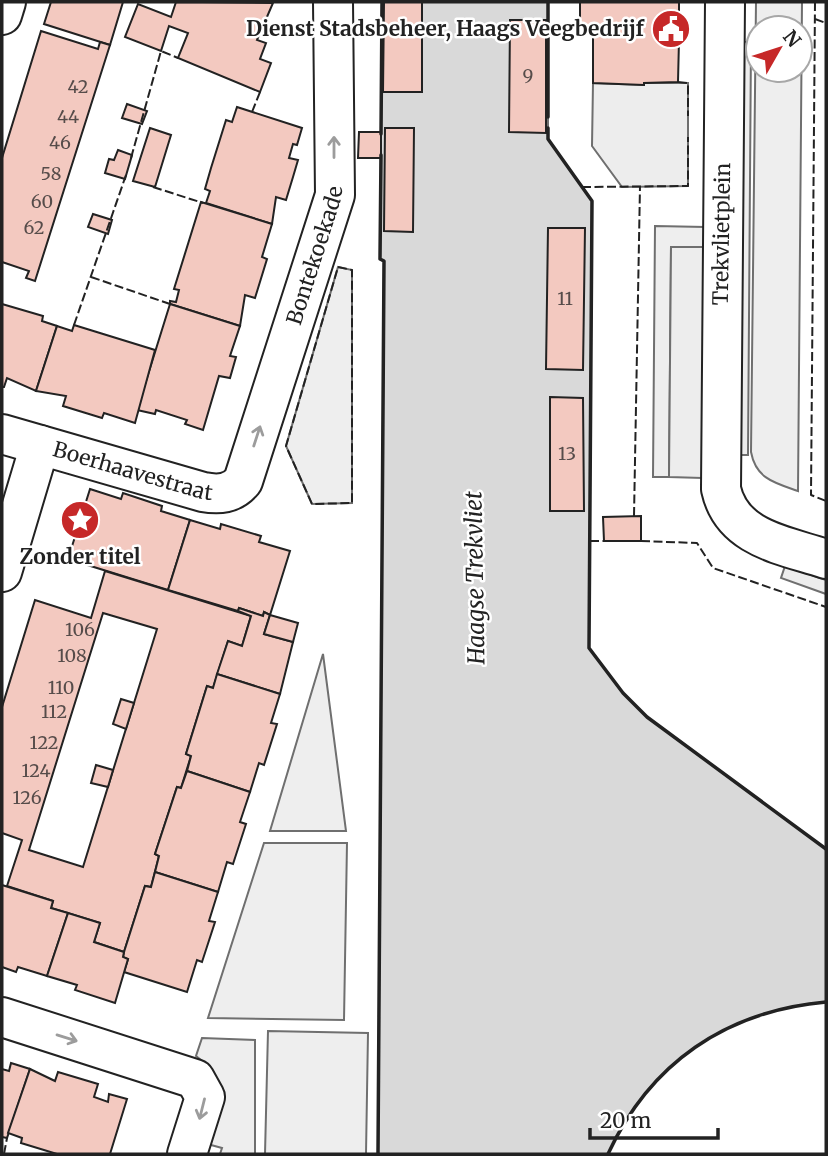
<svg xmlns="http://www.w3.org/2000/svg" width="828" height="1156" font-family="Merriweather,serif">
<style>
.green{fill:#eee;stroke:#6f6f6f;stroke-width:2;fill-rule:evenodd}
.parking{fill:#ededed;stroke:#6f6f6f;stroke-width:2}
.water{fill:#d9d9d9;stroke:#6f6f6f;stroke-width:2}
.building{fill:#f3c9c0;stroke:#222;stroke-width:2;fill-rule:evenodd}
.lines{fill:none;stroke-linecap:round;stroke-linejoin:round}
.minor-casing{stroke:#222;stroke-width:42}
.minor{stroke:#fff;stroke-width:38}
.fence{stroke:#222;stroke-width:2;stroke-dasharray:9 3.5;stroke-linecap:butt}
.wall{stroke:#222;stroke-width:3.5}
.oneway{stroke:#9c9c9c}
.labels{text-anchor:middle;stroke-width:5;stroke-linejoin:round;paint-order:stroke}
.number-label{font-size:18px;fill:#564c4a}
.poi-label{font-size:21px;font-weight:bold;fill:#222;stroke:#fff;text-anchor:end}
.street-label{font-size:21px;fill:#222;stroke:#fff}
.water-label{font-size:23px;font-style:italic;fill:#222;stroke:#fff}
</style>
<rect width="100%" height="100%" fill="#fff"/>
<g class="green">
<path d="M756 2H802L798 491C775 483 756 479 751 452ZM758 28H800V70H758Z"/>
<polygon points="655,226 705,227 705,247 671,247 669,477 653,477"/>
<polygon points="338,267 352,270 352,503 312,504 286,446"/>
<polygon points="323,654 346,831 270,831"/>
<polygon points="264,843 347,843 344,1020 208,1018"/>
<polygon points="268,1031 368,1033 366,1154 265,1154"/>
<polygon points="202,1038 255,1040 255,1154 220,1154 222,1148 200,1142 214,1077 210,1067 196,1056"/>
</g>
<g class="parking">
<polygon points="740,42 751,42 748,455 737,455"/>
<polygon points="593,83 644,85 644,83 688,83 688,186 622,187 592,146"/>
<polygon points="671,247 705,247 702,478 669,477"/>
<polygon points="785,566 826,580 826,594 781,578"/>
</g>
<path class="water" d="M382 2H548V139L592 201 589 648 623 693 647 717 826 849V1002C726 1011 650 1063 608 1154H378L384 262 380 259Z"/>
<g class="building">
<polygon points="51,2 123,2 110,45 44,24"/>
<polygon points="176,2 273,3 257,40 266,43 260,59 271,63 260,92 178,58 188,33 169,26 161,51 125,37 138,4 171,17"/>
<polygon points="384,2 422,2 422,92 383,92"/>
<polygon points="580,2 679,2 679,18 683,17 683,40 679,40 678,82 644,83 644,85 593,83 593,29 580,29"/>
<polygon points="510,20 546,20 546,133 509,132"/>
<polygon points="41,31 98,49 100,42 110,45 35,281 26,278 29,271 2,262 2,158"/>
<polygon points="127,104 147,111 142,124 122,118"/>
<polygon points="237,107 302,128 297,145 293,144 289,158 298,160 293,177 286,200 276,197 272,224 206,203 210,191 205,189 211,168 226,120 232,122"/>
<polygon points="150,128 171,135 155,187 133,181"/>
<polygon points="385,128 414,128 413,232 384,231"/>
<polygon points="359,132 381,132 381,158 358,158"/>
<polygon points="118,150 132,155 125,179 105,173 109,159 114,160"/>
<polygon points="201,202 272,224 262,257 267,259 255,298 245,295 240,326 170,304 170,301 176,302 179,290 174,289"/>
<polygon points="93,214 112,220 108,234 88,227"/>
<polygon points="548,228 585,228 583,370 546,369"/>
<polygon points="2,304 43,316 42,321 57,326 36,391 7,378 4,387 2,387"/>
<polygon points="170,304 240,326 230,356 236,357 230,378 219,376 203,430 185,424 187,420 156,410 155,414 137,410"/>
<polygon points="74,325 155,350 135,423 104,413 102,418 63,406 66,396 36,391 57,326 72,331"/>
<polygon points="550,397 583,398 584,511 550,511"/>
<polygon points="90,489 121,499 123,493 162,506 161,511 190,520 168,590 68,559"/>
<polygon points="641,516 641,541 604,541 603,517"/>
<polygon points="190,520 220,529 221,524 261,536 259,542 290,551 270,615 264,612 263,616 239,608 238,611 168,590"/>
<path d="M105 571 251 616 242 646 228 641 213 688 207 686 186 754 191 756 181 788 177 787 155 854 159 856 151 887 145 886 124 952 94 942 100 923 51 908 53 901 7 886 22 840 2 833V707L35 600 91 618ZM103 613 157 629 83 867 29 850Z"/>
<polygon points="239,608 263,616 264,612 270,615 264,634 293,642 280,694 217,674 228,641 242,646 251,616 238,611"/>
<polygon points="270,615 298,623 293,642 264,634"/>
<polygon points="217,674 280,694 271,723 277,724 264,765 259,763 250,792 187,771 191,756 186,754 207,686 213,688"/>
<polygon points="121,699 134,703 126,729 113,724"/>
<polygon points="96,765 113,770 108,787 91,783"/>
<polygon points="187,771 250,792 240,822 246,824 233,864 227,862 218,892 155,872 159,856 155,854 177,787 181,788"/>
<polygon points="155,872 218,892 209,921 215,922 202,962 197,960 187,992 124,972 128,959 123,957 124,952 145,886 151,887"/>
<polygon points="2,885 53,901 51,908 68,913 47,976 18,967 16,972 2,967"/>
<polygon points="68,913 100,923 94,942 124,952 123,957 128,959 115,1003 75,990 77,985 47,976"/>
<polygon points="11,1063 30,1069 7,1138 2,1137 2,1069 9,1071"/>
<polygon points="30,1069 55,1081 58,1072 98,1084 94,1097 108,1102 109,1094 127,1099 110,1154 57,1154 21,1143 22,1138 8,1133"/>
</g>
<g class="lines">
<g class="minor-casing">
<g id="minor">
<path d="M725 2 721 489C732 539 784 545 826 559"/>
<polyline points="2,15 6,2"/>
<path id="s1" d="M2 434 203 492C219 495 232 494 243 481L335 195 333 2"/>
<polyline points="2,572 40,445"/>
<polyline points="2,1017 195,1079 205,1097 187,1154"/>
</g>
</g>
<use href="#minor" class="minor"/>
<g class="fence">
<polyline points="815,2 811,495 826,501"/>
<polyline points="815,19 826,23"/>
<polyline points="678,82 688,83 688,116"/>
<polyline points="252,112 260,92"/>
<polyline points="131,158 161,51 178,58"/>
<polyline points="153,187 203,203"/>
<polyline points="582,187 688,186 688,137"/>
<polygon points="338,267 352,270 352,503 312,504 286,446"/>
<polyline points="91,277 170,304"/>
<polyline points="74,325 126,175"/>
<polyline points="634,516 640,186"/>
<polyline points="590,541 604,541"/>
<polyline points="641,541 697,543 713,568 826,607"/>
<polyline points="4,1154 7,1138"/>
</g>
<g class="wall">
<polyline points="548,117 548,2"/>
<polyline points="548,128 548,139 592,201 589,648 623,693 647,717 826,849"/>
<polyline points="381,134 382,2"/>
<polyline points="378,1154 384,261 380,259 381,155"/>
<path d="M608 1154C650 1063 726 1011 826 1002"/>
</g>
</g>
<defs><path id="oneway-shaft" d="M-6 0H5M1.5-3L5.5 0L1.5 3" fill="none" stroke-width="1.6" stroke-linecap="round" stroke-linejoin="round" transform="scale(1.75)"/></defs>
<g class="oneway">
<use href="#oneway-shaft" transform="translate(334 147) rotate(-90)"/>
<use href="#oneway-shaft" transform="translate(257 436) rotate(-72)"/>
<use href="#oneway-shaft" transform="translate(67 1038) rotate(17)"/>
<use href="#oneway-shaft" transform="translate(202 1109) rotate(104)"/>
</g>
<defs>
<g id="civic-disc" transform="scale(2.0125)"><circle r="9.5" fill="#c62828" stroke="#fff"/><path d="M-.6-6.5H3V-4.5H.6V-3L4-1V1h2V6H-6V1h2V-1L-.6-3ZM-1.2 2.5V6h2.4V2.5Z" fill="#fff"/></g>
<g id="sight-disc" transform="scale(2.0125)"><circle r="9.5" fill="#c62828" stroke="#fff"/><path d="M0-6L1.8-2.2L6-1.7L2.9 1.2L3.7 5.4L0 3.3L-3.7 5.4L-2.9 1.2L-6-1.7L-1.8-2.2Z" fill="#fff"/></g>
</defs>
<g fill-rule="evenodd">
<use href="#civic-disc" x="671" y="29"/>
<use href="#sight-disc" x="80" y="520"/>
</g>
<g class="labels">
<g class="number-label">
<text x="528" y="82">9</text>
<text x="78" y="93">42</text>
<text x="68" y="123">44</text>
<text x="60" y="149">46</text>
<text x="51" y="180">58</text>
<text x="42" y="208">60</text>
<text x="34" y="234">62</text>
<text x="565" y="305">11</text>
<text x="567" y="460">13</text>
<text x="80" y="636">106</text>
<text x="72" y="662">108</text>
<text x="61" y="694">110</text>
<text x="54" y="718">112</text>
<text x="44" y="749">122</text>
<text x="36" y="777">124</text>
<text x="27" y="804">126</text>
</g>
<g class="poi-label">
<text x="644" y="36">Dienst Stadsbeheer, Haags Veegbedrijf</text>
<text x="80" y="564" text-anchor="middle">Zonder titel</text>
</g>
<g class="street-label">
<text transform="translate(722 234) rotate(-89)" y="7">Trekvlietplein</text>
<text dy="7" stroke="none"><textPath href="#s1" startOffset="490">Bontekoekade</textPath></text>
<text dy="7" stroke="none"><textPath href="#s1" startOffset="136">Boerhaavestraat</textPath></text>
</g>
<g class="water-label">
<text transform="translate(475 578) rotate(-91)" y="8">Haagse Trekvliet</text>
</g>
</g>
<rect width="828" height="1156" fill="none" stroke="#222222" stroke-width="7"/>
<g transform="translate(779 49) rotate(51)"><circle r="33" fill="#ffffff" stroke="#a7a7a7" stroke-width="2"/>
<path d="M0-5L12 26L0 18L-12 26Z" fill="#c62828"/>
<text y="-10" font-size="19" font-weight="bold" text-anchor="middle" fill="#222222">N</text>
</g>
<path d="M590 1128v10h128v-10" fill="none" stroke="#222222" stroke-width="3.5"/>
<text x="600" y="1128" font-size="21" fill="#222222" stroke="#ffffff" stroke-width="5" paint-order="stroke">20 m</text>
</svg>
